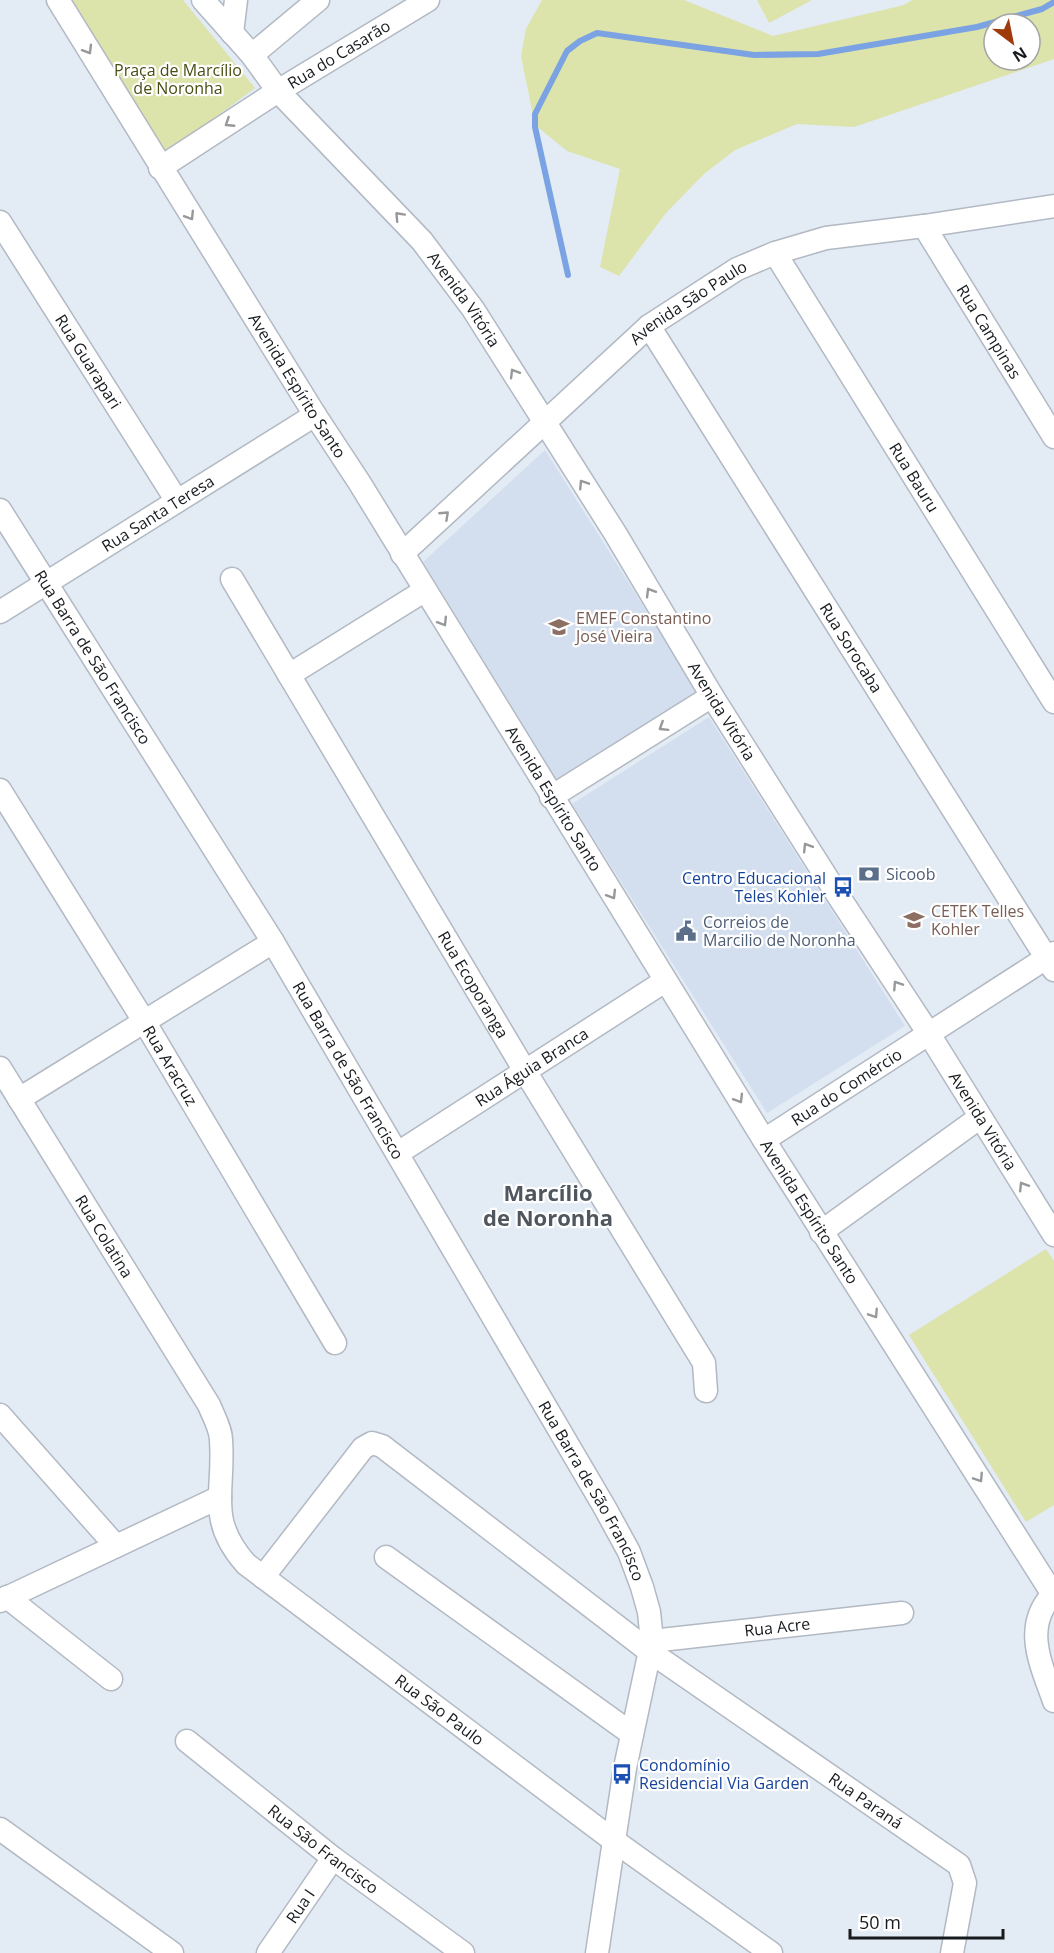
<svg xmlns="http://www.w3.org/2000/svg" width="1054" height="1953" font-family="'Open Sans',sans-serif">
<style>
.built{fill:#d3dfef}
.green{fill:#dce3ab;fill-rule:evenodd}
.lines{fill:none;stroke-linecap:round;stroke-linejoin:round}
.stream{stroke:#7ba3e4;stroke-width:6}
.minor-casing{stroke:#b2b9c3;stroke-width:25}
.minor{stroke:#fff;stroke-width:22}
.oneway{stroke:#97989a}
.labels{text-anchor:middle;stroke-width:4.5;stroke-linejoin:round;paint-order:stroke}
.street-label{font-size:16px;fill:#181b1e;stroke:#fff}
.park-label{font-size:16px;fill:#4a4e12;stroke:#fff}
.education-label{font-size:16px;fill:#785e54;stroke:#fff;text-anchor:start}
.service-label{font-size:16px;fill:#4e5e75;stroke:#fff;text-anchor:start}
.transit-label{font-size:16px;fill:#164399;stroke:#fff;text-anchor:end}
.district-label{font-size:22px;font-weight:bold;fill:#50565e;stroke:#fff}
</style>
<rect width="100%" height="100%" fill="#e3ebf5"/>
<g class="built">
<polygon points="545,450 697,691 556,779 423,562"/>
<polygon points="709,717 905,1026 767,1113 572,804"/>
</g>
<g class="green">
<polygon points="71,0 183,0 255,88 162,157"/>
<path d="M542 0H684L773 36 904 5 912 0H1054V59L854 127 797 124 735 150 704 174 666 213 619 276 600 267 620 169 567 151 535 125 521 56 526 29ZM994 24H1030V60H994Z"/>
<polygon points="757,0 812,0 769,23"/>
<polygon points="1046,1249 1054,1261 1054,1505 1026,1522 909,1335"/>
</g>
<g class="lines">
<polyline class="stream" points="568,275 535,127 535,114 567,51 580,41 597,33 754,55 818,54 977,27 1042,9 1054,2"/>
<g class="minor-casing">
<g id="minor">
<path id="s1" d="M58 0 315 415 359 482 764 1140 1054 1596"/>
<path id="s2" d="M203 0 252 55 278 91 422 241 473 309 615 533 712 696 839 897 929 1034 1054 1235"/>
<polyline points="232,33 236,0"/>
<polyline points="252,55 318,0"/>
<path id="s3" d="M160 168 278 91 428 0"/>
<path id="s4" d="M0 222 177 501"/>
<path id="s5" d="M924 226 1054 437"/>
<path id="s6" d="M775 253 1054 702"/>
<path id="s7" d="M649 326 1054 970"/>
<path id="s8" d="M0 510 273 942 605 1508 629 1552 642 1587 649 1612 652 1641 625 1768 597 1953"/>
<path id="s9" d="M402 554 649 326 737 269 775 253 826 238 924 226 1054 206"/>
<path id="s10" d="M232 579 525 1071 704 1363 706 1391"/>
<path id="s11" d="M0 612 315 415"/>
<polyline points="289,675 424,591"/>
<path id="s12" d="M0 790 144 1021 335 1343"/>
<polyline points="551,797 712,696"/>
<path id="s13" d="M0 1068 209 1405C213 1415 221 1429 221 1440 225 1492 206 1519 246 1564L613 1840 771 1953"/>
<polyline points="19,1099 273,942"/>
<path id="s14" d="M764 1140 1054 953"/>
<path id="s15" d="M398 1153 665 981"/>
<polyline points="821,1232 979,1118"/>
<polyline points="0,1415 116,1546"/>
<polyline points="386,1557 632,1734"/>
<path id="s16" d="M263 1577 363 1448 372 1443 382 1446 649 1651 959 1865 965 1883 952 1953"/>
<path d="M1053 1594C1022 1627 1041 1664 1054 1701"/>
<polyline points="7,1597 111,1679"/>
<polyline points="0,1601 220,1497"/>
<path id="s17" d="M652 1641 902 1613"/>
<path id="s18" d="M187 1741 333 1858 463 1953"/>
<polyline points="0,1829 172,1953"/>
<path id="s19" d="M268 1953 333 1858"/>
</g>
</g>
<use href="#minor" class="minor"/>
</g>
<defs><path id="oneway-chevron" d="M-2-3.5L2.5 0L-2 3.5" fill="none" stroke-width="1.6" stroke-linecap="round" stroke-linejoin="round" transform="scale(1.5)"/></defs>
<g class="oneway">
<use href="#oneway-chevron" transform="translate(88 50) rotate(59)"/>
<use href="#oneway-chevron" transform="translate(229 123) rotate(147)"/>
<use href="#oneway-chevron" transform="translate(190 216) rotate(58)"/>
<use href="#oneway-chevron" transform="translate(399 216) rotate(-133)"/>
<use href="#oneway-chevron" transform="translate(514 373) rotate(-121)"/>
<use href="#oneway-chevron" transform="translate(583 484) rotate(-123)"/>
<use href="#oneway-chevron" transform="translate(445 515) rotate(-43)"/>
<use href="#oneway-chevron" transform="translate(650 592) rotate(-121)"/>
<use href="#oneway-chevron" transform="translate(443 622) rotate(58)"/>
<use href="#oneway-chevron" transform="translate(663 727) rotate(148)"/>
<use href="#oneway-chevron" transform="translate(807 847) rotate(-122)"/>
<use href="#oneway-chevron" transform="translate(612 895) rotate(58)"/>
<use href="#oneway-chevron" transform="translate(897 985) rotate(-123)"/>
<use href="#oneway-chevron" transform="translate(739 1099) rotate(59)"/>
<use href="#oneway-chevron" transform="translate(1023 1186) rotate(-122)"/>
<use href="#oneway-chevron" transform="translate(874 1314) rotate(57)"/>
<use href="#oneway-chevron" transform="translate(979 1478) rotate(57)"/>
</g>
<defs>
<g id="school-bare" transform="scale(1.62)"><path d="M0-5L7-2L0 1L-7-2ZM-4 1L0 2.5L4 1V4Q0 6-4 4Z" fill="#8d6e63" stroke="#fff" stroke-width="2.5" paint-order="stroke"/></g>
<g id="bank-bare" transform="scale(1.62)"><path d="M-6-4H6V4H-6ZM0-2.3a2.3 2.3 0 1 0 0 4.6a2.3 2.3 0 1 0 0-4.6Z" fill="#5c6f8a" stroke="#fff" stroke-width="2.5" paint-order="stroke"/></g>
<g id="bus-bare" transform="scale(1.62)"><path d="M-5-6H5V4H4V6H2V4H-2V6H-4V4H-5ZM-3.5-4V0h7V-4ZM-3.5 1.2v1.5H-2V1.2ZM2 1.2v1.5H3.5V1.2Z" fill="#1a4fb4" stroke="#fff" stroke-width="2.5" paint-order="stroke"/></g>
<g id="civic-bare" transform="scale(1.62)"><path d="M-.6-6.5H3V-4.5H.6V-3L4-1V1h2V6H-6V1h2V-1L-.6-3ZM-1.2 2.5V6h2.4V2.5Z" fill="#5c6f8a" stroke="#fff" stroke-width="2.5" paint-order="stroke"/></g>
</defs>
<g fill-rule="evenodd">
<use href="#school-bare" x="559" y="627"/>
<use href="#bank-bare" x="869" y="874"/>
<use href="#bus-bare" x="843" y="887"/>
<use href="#school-bare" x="914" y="920"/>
<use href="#civic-bare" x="686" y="931"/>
<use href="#bus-bare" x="622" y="1774"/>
</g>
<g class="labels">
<g class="street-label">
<text dy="6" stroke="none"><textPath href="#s3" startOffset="212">Rua do Casarão</textPath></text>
<text dy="6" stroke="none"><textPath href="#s2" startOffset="398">Avenida Vitória</textPath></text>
<text dy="6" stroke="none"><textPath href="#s9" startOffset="382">Avenida São Paulo</textPath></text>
<text dy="6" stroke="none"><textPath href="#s5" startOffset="124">Rua Campinas</textPath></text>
<text dy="6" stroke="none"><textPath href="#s4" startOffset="165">Rua Guarapari</textPath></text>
<text dy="6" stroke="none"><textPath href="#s1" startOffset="454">Avenida Espírito Santo</textPath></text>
<text dy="6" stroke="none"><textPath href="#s6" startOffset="264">Rua Bauru</textPath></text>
<text dy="6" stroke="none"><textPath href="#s11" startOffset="186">Rua Santa Teresa</textPath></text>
<text dy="6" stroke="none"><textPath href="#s7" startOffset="380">Rua Sorocaba</textPath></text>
<text dy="6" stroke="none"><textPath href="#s8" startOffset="174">Rua Barra de São Francisco</textPath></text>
<text dy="6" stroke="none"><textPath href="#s2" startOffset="884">Avenida Vitória</textPath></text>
<text dy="6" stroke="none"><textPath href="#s1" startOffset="940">Avenida Espírito Santo</textPath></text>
<text dy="6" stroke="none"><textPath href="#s10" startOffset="472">Rua Ecoporanga</textPath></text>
<text dy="6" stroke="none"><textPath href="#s12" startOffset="324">Rua Aracruz</textPath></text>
<text dy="6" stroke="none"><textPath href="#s15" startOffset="159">Rua Águia Branca</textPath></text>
<text dy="6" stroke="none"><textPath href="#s8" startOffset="660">Rua Barra de São Francisco</textPath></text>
<text dy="6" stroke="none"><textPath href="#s14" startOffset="98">Rua do Comércio</textPath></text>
<text dy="6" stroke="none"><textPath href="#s2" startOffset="1370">Avenida Vitória</textPath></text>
<text dy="6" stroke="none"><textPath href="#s1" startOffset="1426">Avenida Espírito Santo</textPath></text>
<text dy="6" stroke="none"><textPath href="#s13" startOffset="198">Rua Colatina</textPath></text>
<text dy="6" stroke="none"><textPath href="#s8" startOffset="1146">Rua Barra de São Francisco</textPath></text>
<text dy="6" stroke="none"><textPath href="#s17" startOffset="126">Rua Acre</textPath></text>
<text dy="6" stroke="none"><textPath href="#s13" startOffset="807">Rua São Paulo</textPath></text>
<text dy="6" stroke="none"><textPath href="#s16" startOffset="784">Rua Paraná</textPath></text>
<text dy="6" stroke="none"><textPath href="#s18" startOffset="174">Rua São Francisco</textPath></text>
<text dy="6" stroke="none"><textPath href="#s19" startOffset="57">Rua I</textPath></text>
</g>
<g class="park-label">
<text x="178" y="76">Praça de Marcílio<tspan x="178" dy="18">de Noronha</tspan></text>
</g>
<g class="education-label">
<text x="576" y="624">EMEF Constantino<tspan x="576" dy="18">José Vieira</tspan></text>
<text x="931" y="917">CETEK Telles<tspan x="931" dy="18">Kohler</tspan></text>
</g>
<g class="service-label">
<text x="886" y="880">Sicoob</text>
<text x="703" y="928">Correios de<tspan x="703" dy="18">Marcilio de Noronha</tspan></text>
</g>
<g class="transit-label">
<text x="826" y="884">Centro Educacional<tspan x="826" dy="18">Teles Kohler</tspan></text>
<text x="639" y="1771" text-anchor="start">Condomínio<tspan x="639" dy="18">Residencial Via Garden</tspan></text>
</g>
<g class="district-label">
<text x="548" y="1201">Marcílio<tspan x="548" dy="25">de Noronha</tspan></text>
</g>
</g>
<g transform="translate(1012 42) rotate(148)"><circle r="28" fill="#ffffff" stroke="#a3a4a5" stroke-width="1.5"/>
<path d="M0-4.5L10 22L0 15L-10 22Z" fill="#9f3a0c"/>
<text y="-9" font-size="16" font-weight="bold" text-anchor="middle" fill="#181b1e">N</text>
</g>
<path d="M850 1929v9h153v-9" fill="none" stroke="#181b1e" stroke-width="3"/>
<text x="859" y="1929" font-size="18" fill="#181b1e" stroke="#ffffff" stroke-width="4.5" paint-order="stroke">50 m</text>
</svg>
